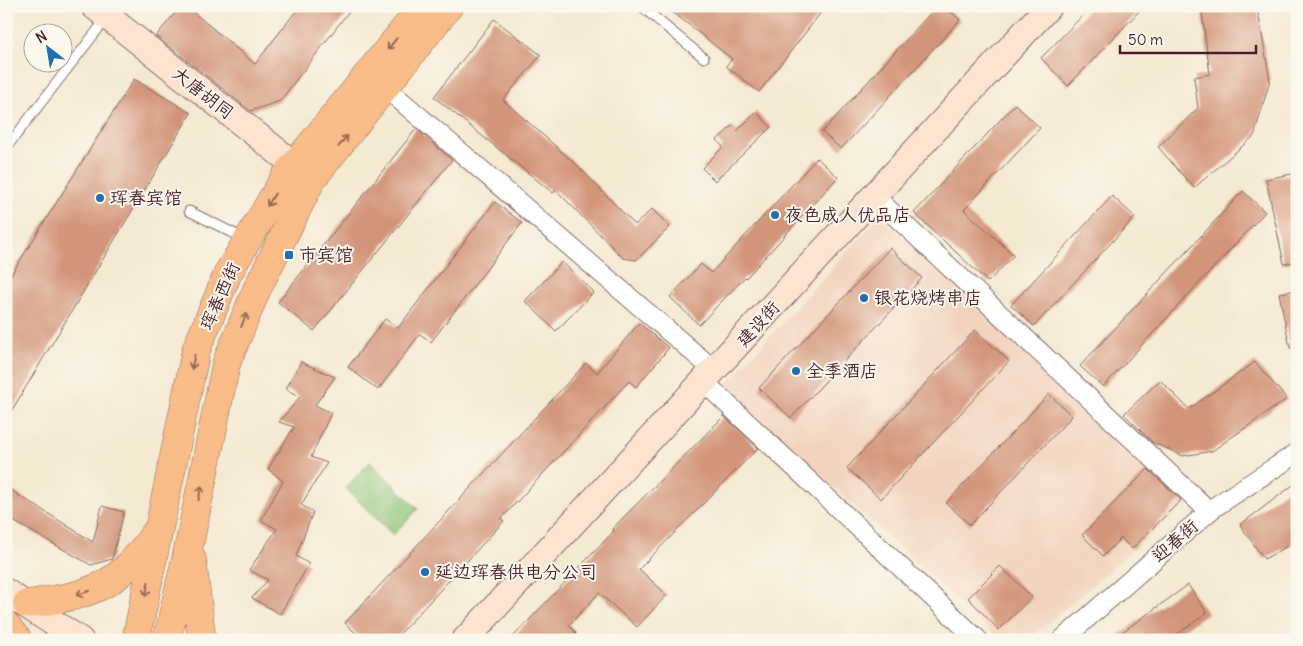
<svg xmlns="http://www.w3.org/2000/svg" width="1303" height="646" font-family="Delius,'LXGW WenKai TC',sans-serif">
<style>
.built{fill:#f2d4be}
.green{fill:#8ec477;stroke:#6c7251}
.building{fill:#d39579}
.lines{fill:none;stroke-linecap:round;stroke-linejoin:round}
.lane-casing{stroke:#866665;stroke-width:11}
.street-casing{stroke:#866665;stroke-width:21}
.secondary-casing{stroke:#866665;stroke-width:28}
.primary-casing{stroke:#866665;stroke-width:29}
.lane{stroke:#fff;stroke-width:9}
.street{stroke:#fff;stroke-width:19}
.secondary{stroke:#fde4d0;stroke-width:26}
.primary{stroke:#f9bc89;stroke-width:28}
.oneway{stroke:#965}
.poi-dot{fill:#1f6fb2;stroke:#fbf7ec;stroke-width:2}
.labels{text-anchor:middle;stroke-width:4;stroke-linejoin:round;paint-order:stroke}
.street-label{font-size:18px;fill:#4a1f2b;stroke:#fbf7ec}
.poi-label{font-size:18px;fill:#4a1f2b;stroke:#fbf7ec;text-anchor:start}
</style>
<rect width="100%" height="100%" fill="#fbf7ec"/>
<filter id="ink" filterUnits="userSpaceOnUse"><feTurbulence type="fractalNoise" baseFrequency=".02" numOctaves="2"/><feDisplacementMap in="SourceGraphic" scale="10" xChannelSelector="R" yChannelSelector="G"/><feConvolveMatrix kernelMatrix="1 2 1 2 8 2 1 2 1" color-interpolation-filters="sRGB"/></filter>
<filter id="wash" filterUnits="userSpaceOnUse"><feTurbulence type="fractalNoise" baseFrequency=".0096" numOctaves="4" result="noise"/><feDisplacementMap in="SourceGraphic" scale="20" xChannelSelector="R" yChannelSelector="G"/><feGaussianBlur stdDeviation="1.12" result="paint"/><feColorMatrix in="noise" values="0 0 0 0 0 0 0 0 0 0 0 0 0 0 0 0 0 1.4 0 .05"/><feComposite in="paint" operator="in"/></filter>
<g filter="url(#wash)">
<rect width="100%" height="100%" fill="#f4e9d1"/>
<polygon class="built" points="880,216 1188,503 1028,640 1001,640 724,387"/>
<polygon class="green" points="370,462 418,509 393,535 345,488"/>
<g id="blocks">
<g class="building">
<polygon points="181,6 186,6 255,64 300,6 353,6 280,101 251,111 156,36"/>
<polygon points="665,6 826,6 759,92 726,66 732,59"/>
<polygon points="937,6 945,6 960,20 841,149 822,132"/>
<polygon points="1092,6 1144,6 1068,86 1041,58"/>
<polygon points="1201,6 1257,6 1270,80 1254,136 1194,188 1158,147 1198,108 1194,77 1210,74"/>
<polygon points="494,19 541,55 503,100 578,166 635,225 652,209 670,227 636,260 623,258 556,190 553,193 434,97"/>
<polygon points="134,79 191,113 6,420 6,283"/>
<polygon points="1015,104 1040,128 964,210 1014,255 988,282 914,213"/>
<polygon points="756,112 771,127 715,181 702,168 723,147 717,140 732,126 737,131"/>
<polygon points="416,129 452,160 314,331 278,302"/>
<polygon points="817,158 838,177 746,278 745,277 699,325 670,297 701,264 711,273"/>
<polygon points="1297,173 1297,261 1284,264 1266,179"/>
<polygon points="1243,191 1265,212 1103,387 1080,366"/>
<polygon points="1112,196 1135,217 1034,326 1011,305"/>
<polygon points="495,202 522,223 431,342 420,334 378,390 348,367 385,319 398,328"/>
<polygon points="890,248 922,278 791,418 759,388"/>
<polygon points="562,262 594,292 556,331 525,301"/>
<polygon points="1297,290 1297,348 1290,348 1279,293"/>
<polygon points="639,323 669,348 636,387 629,381 501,519 504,521 394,640 363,640 345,623 586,363 597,373"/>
<polygon points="975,330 1009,361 881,499 847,468"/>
<polygon points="301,362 335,377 315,405 331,413 311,457 327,463 301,505 313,512 296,556 309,564 280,614 252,598 268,580 249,570 277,529 261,520 283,481 268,469 294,427 279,422 300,397 286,389"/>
<polygon points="1255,362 1287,399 1212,451 1183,456 1152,442 1124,414 1160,380 1189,409"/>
<polygon points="1049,394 1072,416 970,525 946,503"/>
<polygon points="724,416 758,448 639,569 667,595 637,627 599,593 569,625 576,633 570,640 510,640 614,531 612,529"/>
<polygon points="1148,469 1181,500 1132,549 1121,538 1103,556 1082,535"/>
<polygon points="1297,482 1297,541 1264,559 1240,525"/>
<polygon points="6,487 93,542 102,506 124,512 112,559 91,565 6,517"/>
<polygon points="1000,566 1032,597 999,630 968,598"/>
<polygon points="1188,585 1207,613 1169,640 1111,640"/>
</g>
</g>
</g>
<g filter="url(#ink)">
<use href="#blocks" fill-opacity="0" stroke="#866665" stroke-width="1"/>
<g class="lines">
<g class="lane-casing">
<g id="lane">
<polyline points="641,6 704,58"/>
<polyline points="6,148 106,19"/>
<polyline points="189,211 245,239"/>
</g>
</g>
<g class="street-casing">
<g id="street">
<polyline points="386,88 715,371"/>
<polyline points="875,197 1209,511"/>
<polyline points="705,383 978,640"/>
<polyline points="1062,640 1213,508 1297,453"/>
</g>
</g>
<g class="secondary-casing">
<g id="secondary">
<polyline points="94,6 311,178"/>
<polyline points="6,592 80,640"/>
<polyline points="465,640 1049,6"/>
</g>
</g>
<g class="primary-casing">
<g id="primary">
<polyline points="192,559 202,640"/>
<path d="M27 604C64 599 102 594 129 565 139 555 148 543 156 532"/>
<polyline points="6,625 18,640"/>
<polyline points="136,640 196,350 228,273 287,174 423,6"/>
<polyline points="167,640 190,541 226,364 257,289 312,179 449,6"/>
</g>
</g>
<use href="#lane" class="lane"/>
<use href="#street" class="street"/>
<use href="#secondary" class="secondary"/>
<use href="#primary" class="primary"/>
</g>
<defs><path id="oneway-shaft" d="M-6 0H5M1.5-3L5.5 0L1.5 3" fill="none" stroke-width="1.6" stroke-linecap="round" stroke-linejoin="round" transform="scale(1.25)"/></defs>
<g class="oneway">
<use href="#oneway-shaft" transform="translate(392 44) rotate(129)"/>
<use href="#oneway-shaft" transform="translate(343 141) rotate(-51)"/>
<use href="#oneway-shaft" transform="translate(271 200) rotate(121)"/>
<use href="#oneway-shaft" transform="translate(244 320) rotate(-68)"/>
<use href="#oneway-shaft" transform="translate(193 362) rotate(102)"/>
<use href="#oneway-shaft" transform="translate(200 493) rotate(-78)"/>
<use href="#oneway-shaft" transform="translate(147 589) rotate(102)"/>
<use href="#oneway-shaft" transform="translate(83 593) rotate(163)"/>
</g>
</g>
<g class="poi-dot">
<circle cx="100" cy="198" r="5"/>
<circle cx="775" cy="215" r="5"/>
<rect x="284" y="250" width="10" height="10" rx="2.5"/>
<circle cx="864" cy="298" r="5"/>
<circle cx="796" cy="371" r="5"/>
<circle cx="425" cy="572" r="5"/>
</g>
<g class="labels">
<g class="street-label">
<text transform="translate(203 93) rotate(38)" y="6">大唐胡同</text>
<text transform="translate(220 296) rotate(-66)" y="6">珲春西街</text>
<text transform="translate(758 324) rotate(-48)" y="6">建设街</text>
<text transform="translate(1175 541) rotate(-41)" y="6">迎春街</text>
</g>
<g class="poi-label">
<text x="110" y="204">珲春宾馆</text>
<text x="785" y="221">夜色成人优品店</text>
<text x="299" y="261">市宾馆</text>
<text x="874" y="304">银花烧烤串店</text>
<text x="806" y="377">全季酒店</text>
<text x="435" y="578">延边珲春供电分公司</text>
</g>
</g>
<rect width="1303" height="646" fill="none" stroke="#fbf7ec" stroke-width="25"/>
<g transform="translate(48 48) rotate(329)"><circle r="24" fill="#fbf7ec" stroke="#b4a19f"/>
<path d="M0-4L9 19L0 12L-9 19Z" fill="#1f6fb2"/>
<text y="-8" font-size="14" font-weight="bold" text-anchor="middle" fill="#4a1f2b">N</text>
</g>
<path d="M1120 45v8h136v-8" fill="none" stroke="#4a1f2b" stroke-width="2.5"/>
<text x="1128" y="45" font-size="15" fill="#4a1f2b" stroke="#fbf7ec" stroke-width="4" paint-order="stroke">50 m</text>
</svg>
